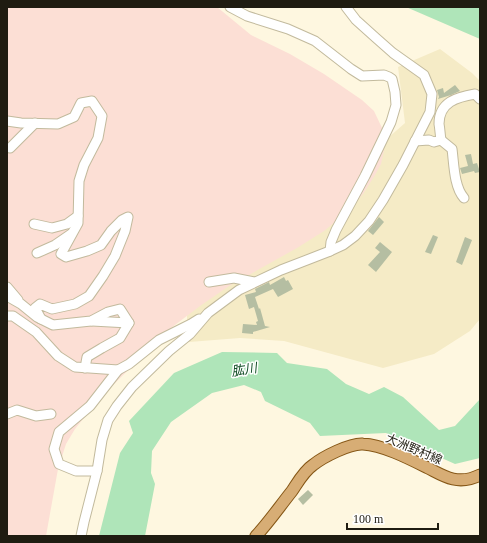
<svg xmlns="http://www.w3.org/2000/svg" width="487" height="543" font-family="'Times New Roman','Noto Sans JP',serif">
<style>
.built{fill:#f5ebc6}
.green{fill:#fcdfd5}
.water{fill:#afe5b9}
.building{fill:#b5bea2}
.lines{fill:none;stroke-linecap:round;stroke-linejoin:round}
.minor-casing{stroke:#c2ba9d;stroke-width:11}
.major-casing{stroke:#865716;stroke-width:13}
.minor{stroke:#fff;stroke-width:9}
.major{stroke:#d7ad75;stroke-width:11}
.labels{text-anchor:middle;stroke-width:3;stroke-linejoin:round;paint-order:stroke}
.street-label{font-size:12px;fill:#1f1c11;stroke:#fff}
.water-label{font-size:13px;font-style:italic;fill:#104c24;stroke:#fff}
</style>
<rect width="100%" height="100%" fill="#fef7e0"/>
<polygon class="built" points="440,49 472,73 480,81 480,319 470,331 434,354 383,368 284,341 240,338 189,342 187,320 187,278 363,160 405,123 398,67"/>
<polygon class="green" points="7,7 217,7 251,35 290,54 324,74 362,100 374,111 383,130 385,139 384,150 381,164 375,175 363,194 346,213 324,231 297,248 229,286 200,306 171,328 114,384 91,409 75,429 66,444 58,469 46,536 7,536"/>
<g class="water">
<polygon points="406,7 480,7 480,39"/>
<polygon points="222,352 277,353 287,363 327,369 346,384 369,394 384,387 403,397 439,430 455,426 480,399 480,458 455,464 386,433 320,436 310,423 265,401 261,392 244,385 212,393 171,422 152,451 151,473 155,484 145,536 99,536 120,453 133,433 129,421 174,373"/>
</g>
<g class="building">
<polygon points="455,85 460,91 451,95 438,99 439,97 437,90 443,88 444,93"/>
<polygon points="471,154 473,164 477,163 480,172 475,173 474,171 462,174 460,168 468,166 465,155"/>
<polygon points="379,217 384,222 373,235 368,231"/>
<polygon points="433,235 438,237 431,254 425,252"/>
<polygon points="465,237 472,240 462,265 456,262"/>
<polygon points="380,242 392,252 376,272 368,265 380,252 375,248"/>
<polygon points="284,277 286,281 288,280 293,289 278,297 273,289 255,297 259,309 260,308 265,326 270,327 253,332 253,334 242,333 243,324 257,325 256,322 258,321 254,307 249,309 245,295 256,292 255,289 269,282 270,285"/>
<polygon points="308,490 313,495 303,505 298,499"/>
</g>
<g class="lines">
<g class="minor-casing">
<g id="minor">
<polyline points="230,7 247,16 288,29 315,41 351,69 362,76 384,75 389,77 392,79 395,92 396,105 391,122 365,176 336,230 331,242 330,251"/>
<polyline points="7,121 21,123 58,124 74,117 81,103 92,101 102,116 98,138 84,165 79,181 78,223 61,254 66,257 87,251 101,245 111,231 122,220 128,217 125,231 115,256 103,276 89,296 75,304 52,309 40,304 35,308 41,319"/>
<path d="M441 140 452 149C454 164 454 187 464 198"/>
<path d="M415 141 429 140 434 142 441 140C440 134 440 129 439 124 439 102 457 97 475 94L480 99"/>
<polyline points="10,148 35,123"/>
<polyline points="34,224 52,228 67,224 78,216"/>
<polyline points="37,253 55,245 71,234"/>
<polyline points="209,282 234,278 254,282"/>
<polyline points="7,287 18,300"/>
<polyline points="7,296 21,304 37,317 53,325 91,321 108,312 120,309 129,323 120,338 102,348 87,357 85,368"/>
<polyline points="7,316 13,316 36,332 58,356 75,367 118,370"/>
<polyline points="92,321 129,323"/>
<polyline points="7,414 17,410 36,416 51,414"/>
<polyline points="97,471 76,471 59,464 54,449 59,432 90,406 118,370 129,364 159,340 191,324 199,319"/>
<polyline points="81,536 84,522 97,471 102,440 108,420 117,406 132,387 169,351 190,334 208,313 239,290 281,270 330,251 343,245 355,236 369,221 383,200 403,165 430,112 432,94 424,75 393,53 376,38 356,20 346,7"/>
</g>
</g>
<g class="major-casing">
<path id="major" d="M256 536C269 522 280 506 292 491 298 482 304 471 313 465 323 457 350 443 363 444 383 445 410 459 428 468 436 472 444 477 453 479 462 481 472 479 480 475"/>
</g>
<use href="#minor" class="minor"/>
<use href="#major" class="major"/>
</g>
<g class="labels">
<g class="street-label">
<text transform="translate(414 449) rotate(23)" y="4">大洲野村線</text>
</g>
<g class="water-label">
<text transform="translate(244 369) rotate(-9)" y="5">肱川</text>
</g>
</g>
<rect width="487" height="543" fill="none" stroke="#1f1c11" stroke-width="16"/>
<path d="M347 523v6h91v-6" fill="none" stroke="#1f1c11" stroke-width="2"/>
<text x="353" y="523" font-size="12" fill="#1f1c11" stroke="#ffffff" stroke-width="3" paint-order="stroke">100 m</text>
</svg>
